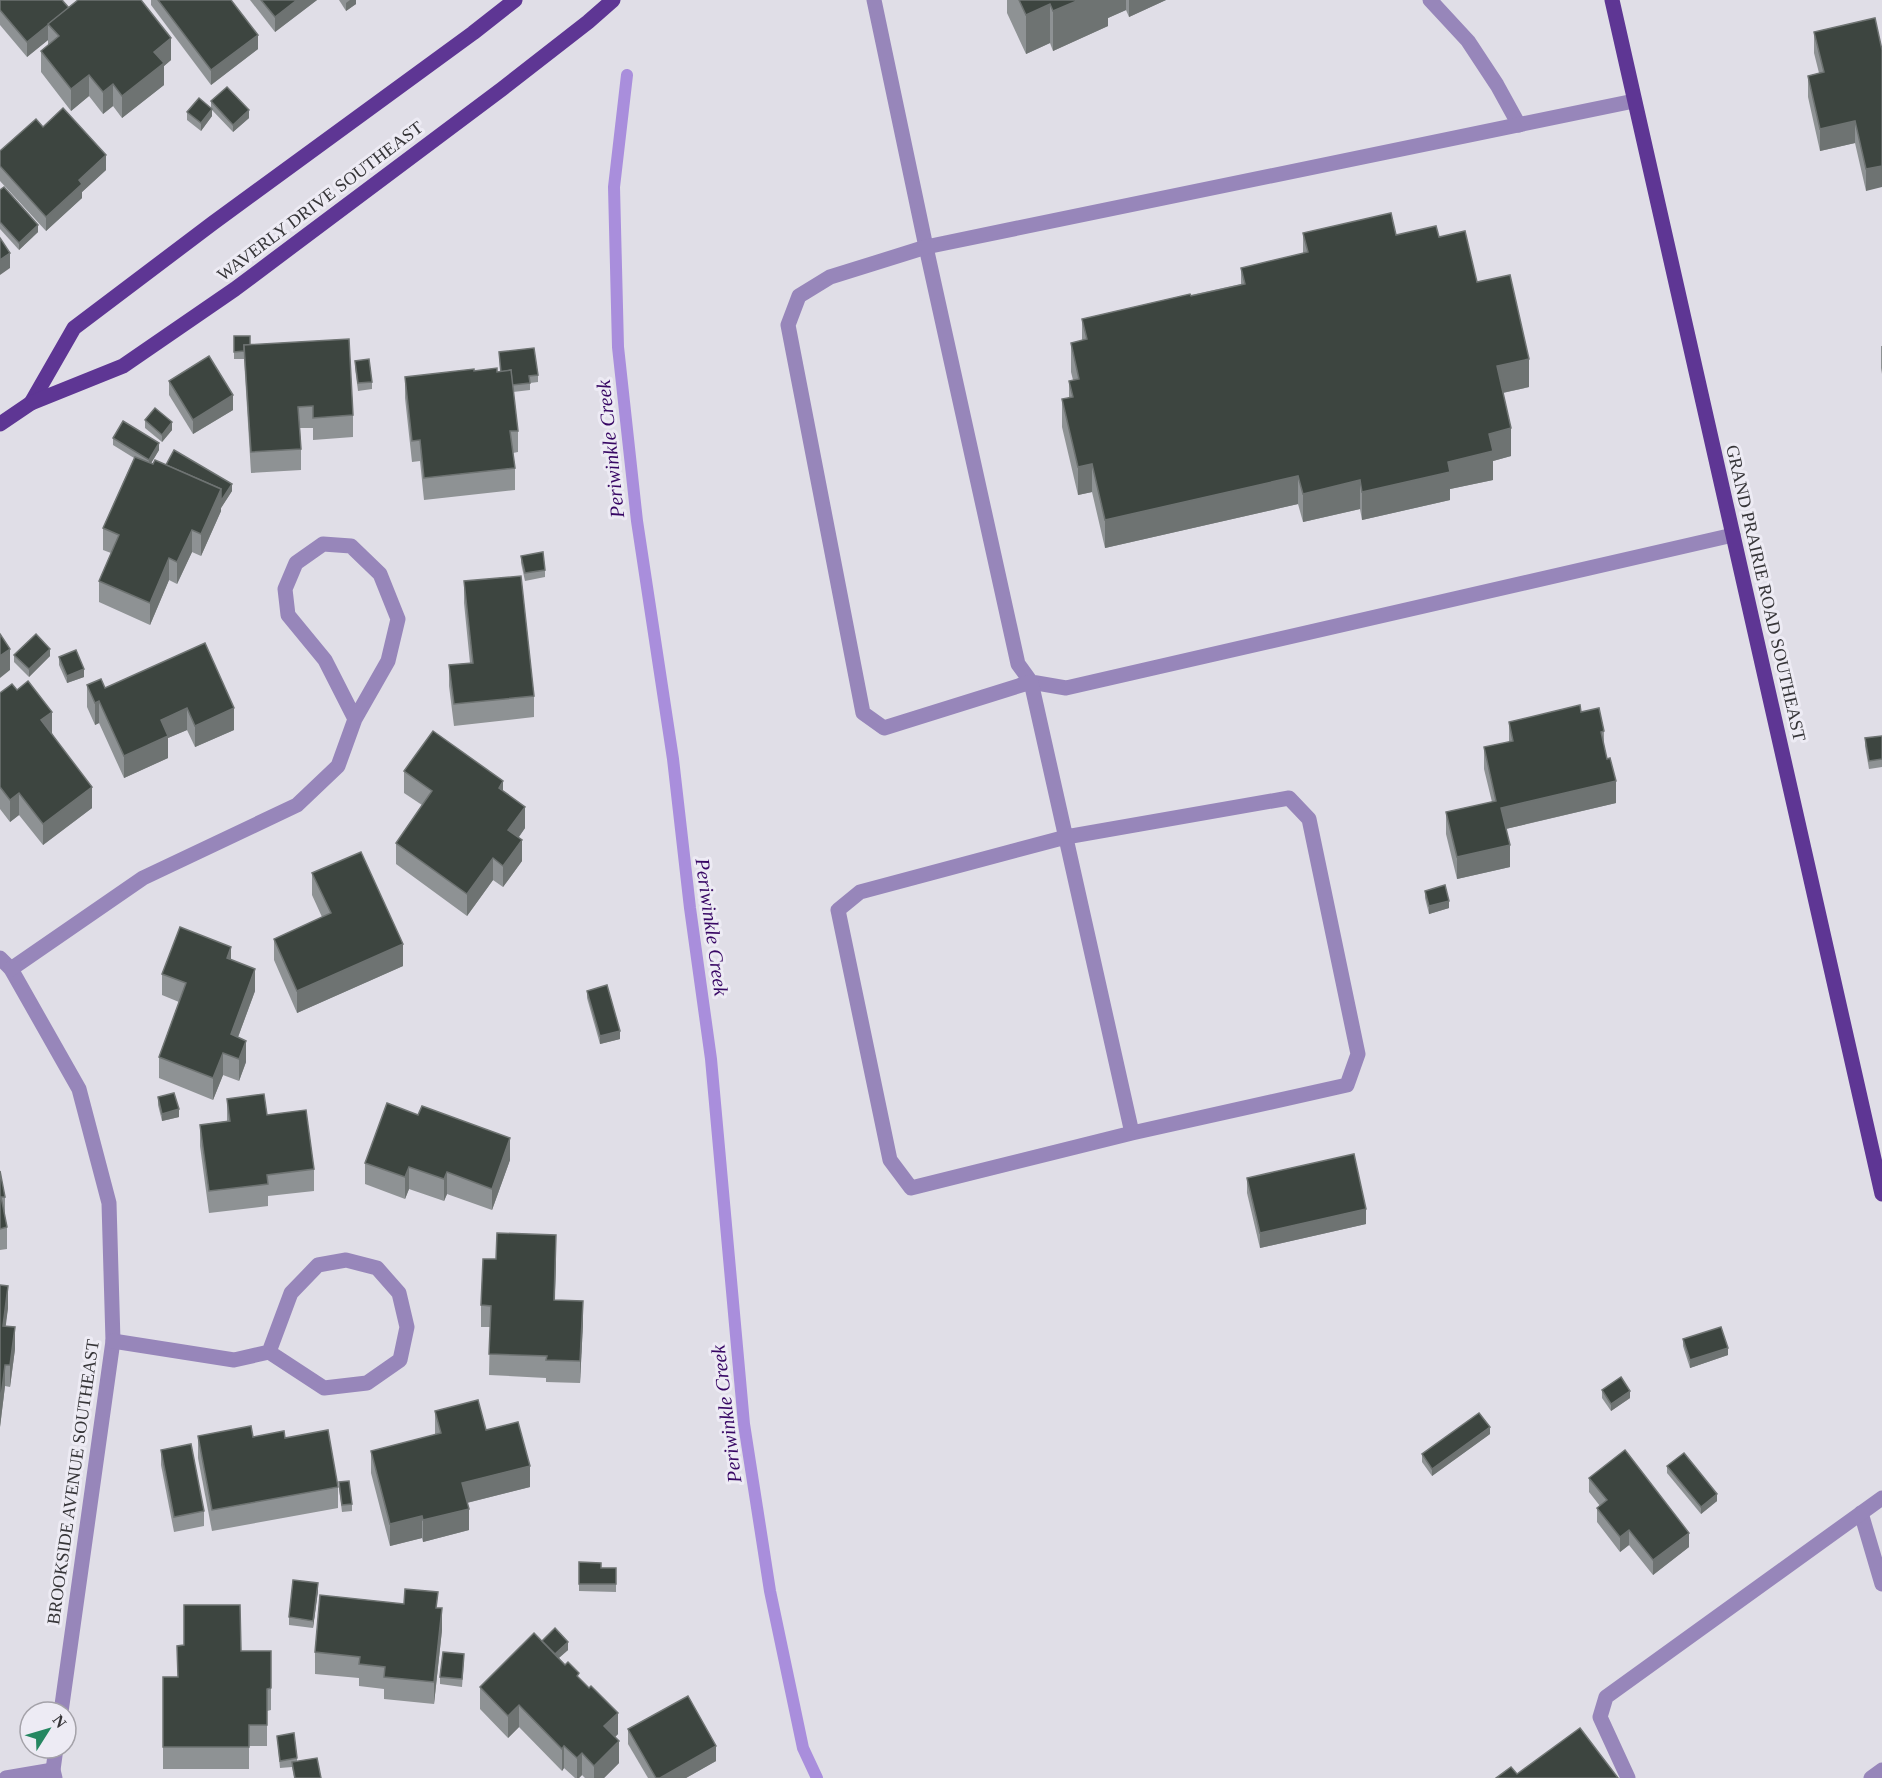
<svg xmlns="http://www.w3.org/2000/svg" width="1882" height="1778" font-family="Georgia,serif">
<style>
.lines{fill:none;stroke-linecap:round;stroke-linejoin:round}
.stream{stroke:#a98edc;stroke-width:12}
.minor{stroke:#9786ba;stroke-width:15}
.major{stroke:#5e3694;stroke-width:15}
.wall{fill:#8e9294}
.shaded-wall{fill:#6e7372}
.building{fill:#3d4540;stroke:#6e7372;stroke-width:1.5}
.labels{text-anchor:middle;stroke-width:6;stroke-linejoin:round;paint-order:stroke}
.street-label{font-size:18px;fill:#363538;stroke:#edebf4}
.water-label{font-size:20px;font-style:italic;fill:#370664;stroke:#edebf4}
</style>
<rect width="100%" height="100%" fill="#e0dee7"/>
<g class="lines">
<polyline class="stream" points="627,75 614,187 618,347 637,521 673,759 690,908 711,1059 744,1424 770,1591 803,1748 817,1778"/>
<g class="minor">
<polyline points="874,0 926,247 1018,664 1031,682 1066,688 1733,535"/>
<polyline points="1430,0 1468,41 1497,85 1519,125"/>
<polyline points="0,958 11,969 79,1089 109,1203 113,1341 61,1712"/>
<polyline points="11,969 143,878 297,805 338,766 355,719 325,660 288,615 285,589 296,563 323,544 351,546 380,574 398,619 388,661 355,719"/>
<polyline points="1132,1133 911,1188 890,1160 838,910 860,892 1066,837 1289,798 1309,819 1358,1054 1347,1085 1132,1133 1031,682 884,728 863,713 788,325 799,296 830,277 926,247 1634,101"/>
<polyline points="113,1341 234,1360 269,1352 324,1388 367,1383 400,1360 407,1327 399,1293 377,1268 346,1260 318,1265 291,1293 269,1352"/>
<polyline points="1861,1513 1882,1584"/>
<polyline points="6,1778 53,1770"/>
<polyline points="55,1778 53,1770 56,1748"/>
<polyline points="1628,1778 1600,1717 1606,1697 1882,1498"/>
<polyline points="1871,1778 1882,1770"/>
</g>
<g class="major">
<polyline points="1612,0 1882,1194"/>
<polyline points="31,403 74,328 213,223 473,33 515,0"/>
<polyline points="0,424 31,403 123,366 235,289 502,89 588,22 613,0"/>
</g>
</g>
<g class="wall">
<polygon points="0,0 69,8 171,60 164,66 164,85 122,118 113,106 103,114 89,96 71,111 41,72 41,51 48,45 48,40 27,57 0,25"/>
<polygon points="151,0 231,0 258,49 211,85 151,5"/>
<polygon points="250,0 317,0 275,32"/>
<polygon points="339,0 356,0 356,4 346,11"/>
<polygon points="1007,0 1166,0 1129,17 1126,10 1108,18 1108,26 1053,51 1050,43 1026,54 1007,13"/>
<polygon points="1875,18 1866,191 1855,143 1820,151 1808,97 1808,76 1819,73 1814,53 1814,32"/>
<polygon points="211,101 249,118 233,132 212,110 212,116 201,131 187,120 187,112 211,107"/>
<polygon points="0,151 106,170 82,192 82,198 46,231 0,181"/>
<polygon points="0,190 38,232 19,250 0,229"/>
<polygon points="1303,233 1439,237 1477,282 1529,387 1503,393 1511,456 1493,461 1493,480 1450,489 1450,500 1362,520 1360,509 1303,522 1298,504 1105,548 1092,492 1078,495 1062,427 1062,399 1069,398 1069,381 1073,380 1071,372 1071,343 1082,341 1082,319 1241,284 1241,268 1303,254"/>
<polygon points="234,336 250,345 353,415 353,437 313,440 313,428 300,428 301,449 301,470 251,473 244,359 234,359"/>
<polygon points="1881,346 1882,346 1882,374 1881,368"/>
<polygon points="499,352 538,375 538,382 530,383 530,390 513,392 518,431 518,452 513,453 515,468 515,490 424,500 420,461 412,462 405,398 405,377 500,372"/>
<polygon points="355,361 372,382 372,389 358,391 355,368"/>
<polygon points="169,381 233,410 193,434 169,395"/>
<polygon points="145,420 172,430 162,442 145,428"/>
<polygon points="113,438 159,450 151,463 232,491 221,508 221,511 201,556 192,552 177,584 169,580 150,625 99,602 99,581 111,553 103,550 103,528 134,458 113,445"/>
<polygon points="521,556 545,570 545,577 525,581 521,563"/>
<polygon points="464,581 534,696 534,717 454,726 449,686 449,665 470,663 464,603"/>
<polygon points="205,643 234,730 195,747 187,730 168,738 168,758 124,778 99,723 95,725 87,707 87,685 105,688"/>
<polygon points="14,655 50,656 29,677 14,662"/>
<polygon points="59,657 84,677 67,683 59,665"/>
<polygon points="0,693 52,733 92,808 43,845 19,815 10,822 0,809"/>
<polygon points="1581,712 1604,731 1604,745 1616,803 1506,829 1510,867 1457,879 1446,834 1446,812 1492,802 1484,769 1484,747 1509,742 1509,722"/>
<polygon points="1882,736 1882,767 1869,769 1865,746 1865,738"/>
<polygon points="404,771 503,791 525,828 519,837 522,861 503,887 493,880 467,916 396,864 396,843 422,805 404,793"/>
<polygon points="312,873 403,966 297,1013 274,960 274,939 322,917 312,895"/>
<polygon points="1425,891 1449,908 1429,914 1425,898"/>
<polygon points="231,960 255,991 238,1037 246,1062 239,1081 223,1075 213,1100 159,1078 159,1057 179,1002 162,995 162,974"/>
<polygon points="587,991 620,1039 600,1044 587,998"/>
<polygon points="158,1097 179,1117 162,1121 158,1105"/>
<polygon points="227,1099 267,1115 314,1169 314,1191 268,1196 268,1206 209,1213 200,1146 200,1125 227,1121"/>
<polygon points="510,1160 492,1210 447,1194 444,1201 409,1189 405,1199 365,1184 365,1163"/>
<polygon points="0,1171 5,1197 5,1217 7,1227 7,1249 0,1250"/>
<polygon points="1247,1178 1366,1224 1260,1248 1247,1193"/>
<polygon points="556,1257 555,1300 583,1323 580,1383 546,1382 546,1378 489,1375 490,1327 481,1327 481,1305"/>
<polygon points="0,1285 8,1308 5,1326 15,1349 10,1387 5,1386 0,1427"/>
<polygon points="1683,1339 1728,1355 1690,1368 1683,1346"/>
<polygon points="1602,1390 1630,1398 1611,1411 1602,1398"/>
<polygon points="435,1411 486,1430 530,1487 467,1503 469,1530 423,1542 422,1538 390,1546 371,1473 371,1451 435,1435"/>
<polygon points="1490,1434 1432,1476 1422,1462 1422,1454"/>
<polygon points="198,1436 285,1438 338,1487 338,1508 212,1531 198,1458"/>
<polygon points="161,1450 204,1511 204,1526 174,1532 161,1465"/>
<polygon points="1667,1466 1717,1501 1701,1514 1667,1473"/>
<polygon points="1589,1478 1689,1547 1653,1575 1629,1545 1620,1552 1597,1522 1597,1508 1600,1506 1589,1492"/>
<polygon points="339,1482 352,1504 352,1511 342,1512 339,1489"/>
<polygon points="579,1562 601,1568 616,1568 616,1592 579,1591"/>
<polygon points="318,1591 313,1628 289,1625 289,1617"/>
<polygon points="438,1608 442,1630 434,1704 384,1699 384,1689 359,1686 359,1678 315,1674 315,1652"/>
<polygon points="542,1641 568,1650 559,1658 579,1679 618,1734 615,1737 619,1763 604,1778 585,1778 582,1775 579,1778 575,1778 564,1768 562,1771 519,1727 508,1738 480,1709 480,1687"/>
<polygon points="241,1651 271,1651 271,1710 267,1711 267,1746 249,1746 249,1769 163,1769 163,1677 177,1677"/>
<polygon points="464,1661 462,1687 440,1684 440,1677"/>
<polygon points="628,1729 716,1761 686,1778 648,1778 628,1744"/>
<polygon points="277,1736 297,1758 297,1762 321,1778 294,1778 292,1767 280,1768"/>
</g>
<g class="shaded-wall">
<polygon points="297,0 317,0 275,32 275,17"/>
<polygon points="350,0 356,0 356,4 346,11 346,3"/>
<polygon points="1079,0 1126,0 1126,10 1108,18 1108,26 1053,51 1053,11"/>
<polygon points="1129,0 1166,0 1129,17"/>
<polygon points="1050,4 1050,43 1026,54 1026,15"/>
<polygon points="48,25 48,40 27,57 27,42"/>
<polygon points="258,35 258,49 211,85 211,70"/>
<polygon points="171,38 171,60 164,66 164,85 122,118 122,96 154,52"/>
<polygon points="89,75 89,96 71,111 71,89"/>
<polygon points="113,84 113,106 103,114 103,92"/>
<polygon points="212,109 212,116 201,131 201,123"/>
<polygon points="249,110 249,118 233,132 233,125"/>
<polygon points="1855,121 1855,143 1820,151 1820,129"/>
<polygon points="106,155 106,170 82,192 82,198 46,231 46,217 79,180"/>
<polygon points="1882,166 1882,187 1866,191 1866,169"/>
<polygon points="38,225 38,232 19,250 19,243"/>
<polygon points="10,253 10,268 0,275 0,260"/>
<polygon points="1529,359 1529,387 1497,394 1497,366"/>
<polygon points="233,395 233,410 193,434 193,420"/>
<polygon points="172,422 172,430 162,442 162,435"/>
<polygon points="1511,428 1511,456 1493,461 1493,480 1450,489 1450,500 1362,520 1362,492 1448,462 1489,434"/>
<polygon points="159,443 159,450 149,467 149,460"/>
<polygon points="1092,464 1092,492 1078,495 1078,467"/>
<polygon points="1298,476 1298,504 1105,548 1105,520"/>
<polygon points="1360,480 1360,509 1303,522 1303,494"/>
<polygon points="232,484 232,491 221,508 221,511 201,556 201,534 221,489"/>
<polygon points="192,530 192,552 177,584 177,562"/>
<polygon points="169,558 169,580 150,625 150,603"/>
<polygon points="10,649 10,670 0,678 0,656"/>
<polygon points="50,649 50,656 29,677 29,669"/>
<polygon points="84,669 84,677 67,683 67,676"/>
<polygon points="99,701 99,723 95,725 95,703"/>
<polygon points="187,708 187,730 168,738 168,758 124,778 124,756 161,720"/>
<polygon points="234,708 234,730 195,747 195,726"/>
<polygon points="52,712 52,734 41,720"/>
<polygon points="503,781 503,803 499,788"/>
<polygon points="1616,781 1616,803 1501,830 1501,808"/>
<polygon points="92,787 92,808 43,845 43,824"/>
<polygon points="19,793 19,815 10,822 10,800"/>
<polygon points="525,807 525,828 508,852 508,830"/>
<polygon points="522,840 522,861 503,887 503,866"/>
<polygon points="1510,845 1510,867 1457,879 1457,857"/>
<polygon points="493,858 493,880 467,916 467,894"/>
<polygon points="1449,901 1449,908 1429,914 1429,906"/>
<polygon points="403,944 403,966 297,1013 297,991"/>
<polygon points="231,947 231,969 227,958"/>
<polygon points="255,969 255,991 231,1056 231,1034"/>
<polygon points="620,1031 620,1039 600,1044 600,1036"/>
<polygon points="246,1041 246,1062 239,1081 239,1059"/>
<polygon points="223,1053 223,1075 213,1100 213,1078"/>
<polygon points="179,1109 179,1117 162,1121 162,1114"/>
<polygon points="510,1138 510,1160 492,1210 492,1189"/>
<polygon points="409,1167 409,1189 405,1199 405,1177"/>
<polygon points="447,1172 447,1194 444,1201 444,1179"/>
<polygon points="1366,1209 1366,1224 1260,1248 1260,1233"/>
<polygon points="556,1235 556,1257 554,1321 554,1300"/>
<polygon points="8,1286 8,1308 3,1348 3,1326"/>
<polygon points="583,1301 583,1323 580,1383 580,1361"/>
<polygon points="15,1327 15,1349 10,1387 10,1365"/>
<polygon points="1728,1348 1728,1355 1690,1368 1690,1360"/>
<polygon points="5,1365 5,1386 0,1427 0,1405"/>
<polygon points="1630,1391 1630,1398 1611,1411 1611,1404"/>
<polygon points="1490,1427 1490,1434 1432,1476 1432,1469"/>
<polygon points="530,1466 530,1487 462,1504 462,1483"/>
<polygon points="1717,1494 1717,1501 1701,1514 1701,1507"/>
<polygon points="469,1509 469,1530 423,1542 423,1520"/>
<polygon points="422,1516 422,1538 390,1546 390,1524"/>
<polygon points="1629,1530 1629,1545 1620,1552 1620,1537"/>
<polygon points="1689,1533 1689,1547 1653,1575 1653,1560"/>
<polygon points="318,1583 318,1591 313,1628 313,1621"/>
<polygon points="442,1608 442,1630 434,1704 434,1682"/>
<polygon points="568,1642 568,1650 554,1662 554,1655"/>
<polygon points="519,1705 519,1727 508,1738 508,1716"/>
<polygon points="618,1713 618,1734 604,1748 604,1726"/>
<polygon points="619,1741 619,1763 604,1778 594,1778 594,1766"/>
<polygon points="564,1746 564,1768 562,1771 562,1749"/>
<polygon points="716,1746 716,1761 686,1778 660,1778"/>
<polygon points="582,1753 582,1775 579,1778 577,1778 577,1758"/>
</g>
<g class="building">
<polygon points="0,0 62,0 69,8 27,42 0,10"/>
<polygon points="78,0 141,0 171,38 154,52 164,63 122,96 113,84 103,92 89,75 71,89 41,51 59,36 48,24"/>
<polygon points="158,0 231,0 258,35 211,70"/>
<polygon points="261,0 297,0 275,17"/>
<polygon points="1019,0 1079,0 1053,11 1050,4 1026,15"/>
<polygon points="1875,18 1882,50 1882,166 1866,169 1855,121 1820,129 1808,76 1824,72 1814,32"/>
<polygon points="227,87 249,110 233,125 211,101"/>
<polygon points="199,98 212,109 201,123 187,112"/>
<polygon points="63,108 106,155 79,180 82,184 46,217 0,166 0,151 36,119 43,127"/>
<polygon points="4,187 38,225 19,243 0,222 0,190"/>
<polygon points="1391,213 1396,235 1436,226 1439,237 1465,231 1477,282 1510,275 1529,359 1497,366 1511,428 1489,434 1493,451 1448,462 1450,472 1362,492 1360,480 1303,494 1298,476 1105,520 1092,464 1078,467 1062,399 1073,397 1069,381 1079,379 1071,343 1087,339 1082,319 1190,294 1191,296 1245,284 1241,268 1308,252 1303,233"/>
<polygon points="0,238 10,253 0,260"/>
<polygon points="234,336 250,336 250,345 244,345 244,351 234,352"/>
<polygon points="349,339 353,415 313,418 313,406 298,407 301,449 251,452 244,345"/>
<polygon points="534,348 538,375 529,376 530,383 512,385 511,370 501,372 499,352"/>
<polygon points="209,356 233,395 193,420 169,381"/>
<polygon points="369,359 372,382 358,383 355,361"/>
<polygon points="497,368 497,372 511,370 518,431 510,431 515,468 424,478 420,440 412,441 405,377 474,369 474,371"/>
<polygon points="155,408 172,422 162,435 145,420"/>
<polygon points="123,421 159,443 149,460 113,438"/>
<polygon points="174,450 232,484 221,501 221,489 166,465"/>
<polygon points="135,457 153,464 155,460 221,489 201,534 192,530 177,562 169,558 150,603 99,581 119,535 103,528"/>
<polygon points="543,552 545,570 525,573 521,556"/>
<polygon points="521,576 534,696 454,704 449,665 473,663 464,581"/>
<polygon points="0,634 10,649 0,656"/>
<polygon points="36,634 50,649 29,669 14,655"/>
<polygon points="205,643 234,708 195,726 187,708 161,720 168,736 124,756 99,701 95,703 87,685 101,679 105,688"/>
<polygon points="76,650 84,669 67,676 59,657"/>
<polygon points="28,681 52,712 41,720 92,787 43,824 19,793 10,800 0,787 0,693 12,684 17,690"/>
<polygon points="1580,705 1581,712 1599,708 1604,731 1601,732 1607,759 1610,758 1616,781 1501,808 1510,845 1457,857 1446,812 1496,801 1484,747 1513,741 1509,722"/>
<polygon points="433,731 503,781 499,788 525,807 508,830 522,840 503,866 493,858 467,894 396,843 432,791 404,771"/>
<polygon points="1882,736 1882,759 1869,761 1865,738"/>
<polygon points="361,852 403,944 297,991 274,939 331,913 312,873"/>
<polygon points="1445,885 1449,901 1429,906 1425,891"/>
<polygon points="180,927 231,947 227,958 255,969 231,1034 246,1041 239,1059 223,1053 213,1078 159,1057 186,983 162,974"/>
<polygon points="607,985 620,1031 600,1036 587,991"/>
<polygon points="174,1093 179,1109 162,1114 158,1097"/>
<polygon points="264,1094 267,1115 306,1110 314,1169 267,1175 268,1184 209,1191 200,1125 230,1121 227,1099"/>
<polygon points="387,1103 418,1115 422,1106 510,1138 492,1189 447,1172 444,1179 409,1167 405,1177 365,1163"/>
<polygon points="1354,1154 1366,1209 1260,1233 1247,1178"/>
<polygon points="0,1171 5,1197 1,1197 7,1227 0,1229"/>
<polygon points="497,1233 556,1235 554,1300 583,1301 580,1361 546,1360 547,1356 489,1354 491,1306 481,1305 483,1259 496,1259"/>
<polygon points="0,1285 8,1286 3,1326 15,1327 10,1365 5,1365 0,1405"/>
<polygon points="1721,1327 1728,1348 1690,1360 1683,1339"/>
<polygon points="1621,1377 1630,1391 1611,1404 1602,1390"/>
<polygon points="478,1400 486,1430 518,1422 530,1466 462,1483 469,1509 423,1520 422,1516 390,1524 371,1451 441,1433 435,1411"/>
<polygon points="1479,1413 1490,1427 1432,1469 1422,1454"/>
<polygon points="251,1426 253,1437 284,1431 285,1438 328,1430 338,1487 212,1510 198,1436"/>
<polygon points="191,1444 204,1511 174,1517 161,1450"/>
<polygon points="1625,1450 1689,1533 1653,1560 1629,1530 1620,1537 1597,1508 1607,1500 1589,1478"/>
<polygon points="1684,1453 1717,1494 1701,1507 1667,1466"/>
<polygon points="349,1481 352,1504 342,1505 339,1482"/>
<polygon points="579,1562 601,1563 601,1568 616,1568 616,1584 579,1584"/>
<polygon points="293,1580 318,1583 313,1621 289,1617"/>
<polygon points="405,1589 438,1592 436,1608 442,1608 434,1682 384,1677 385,1667 359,1664 360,1657 315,1652 320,1595 404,1604"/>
<polygon points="184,1605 240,1605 241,1651 271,1651 271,1688 267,1689 267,1725 249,1725 249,1747 163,1747 163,1677 178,1677 177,1646 184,1645"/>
<polygon points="555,1628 568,1642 555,1654 542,1641"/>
<polygon points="534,1633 565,1665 568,1662 579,1673 577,1676 589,1688 591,1686 618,1713 604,1726 619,1741 594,1766 582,1753 577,1758 564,1746 562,1749 519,1705 508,1716 480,1687"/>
<polygon points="443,1652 464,1654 462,1679 440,1677"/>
<polygon points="688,1696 716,1746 660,1778 656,1778 628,1729"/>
<polygon points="1580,1728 1618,1778 1496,1778 1511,1767 1517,1774"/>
<polygon points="294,1733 297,1758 280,1761 277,1736"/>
<polygon points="317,1758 321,1778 295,1778 292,1762"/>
</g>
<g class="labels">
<g class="street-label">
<text transform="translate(320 201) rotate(-37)" y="6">WAVERLY DRIVE SOUTHEAST</text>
<text transform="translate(1766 593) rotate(77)" y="6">GRAND PRAIRIE ROAD SOUTHEAST</text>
<text transform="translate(73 1482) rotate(-82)" y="6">BROOKSIDE AVENUE SOUTHEAST</text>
</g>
<g class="water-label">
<text transform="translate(610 449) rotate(-96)" y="7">Periwinkle Creek</text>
<text transform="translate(712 927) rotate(82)" y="7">Periwinkle Creek</text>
<text transform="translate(726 1414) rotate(-97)" y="7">Periwinkle Creek</text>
</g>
</g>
<g transform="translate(48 1730) rotate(53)"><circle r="28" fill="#edebf4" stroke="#a4a2a9" stroke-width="1.5"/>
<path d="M0-4.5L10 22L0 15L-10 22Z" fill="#258761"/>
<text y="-9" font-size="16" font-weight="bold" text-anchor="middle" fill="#363538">N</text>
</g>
</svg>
